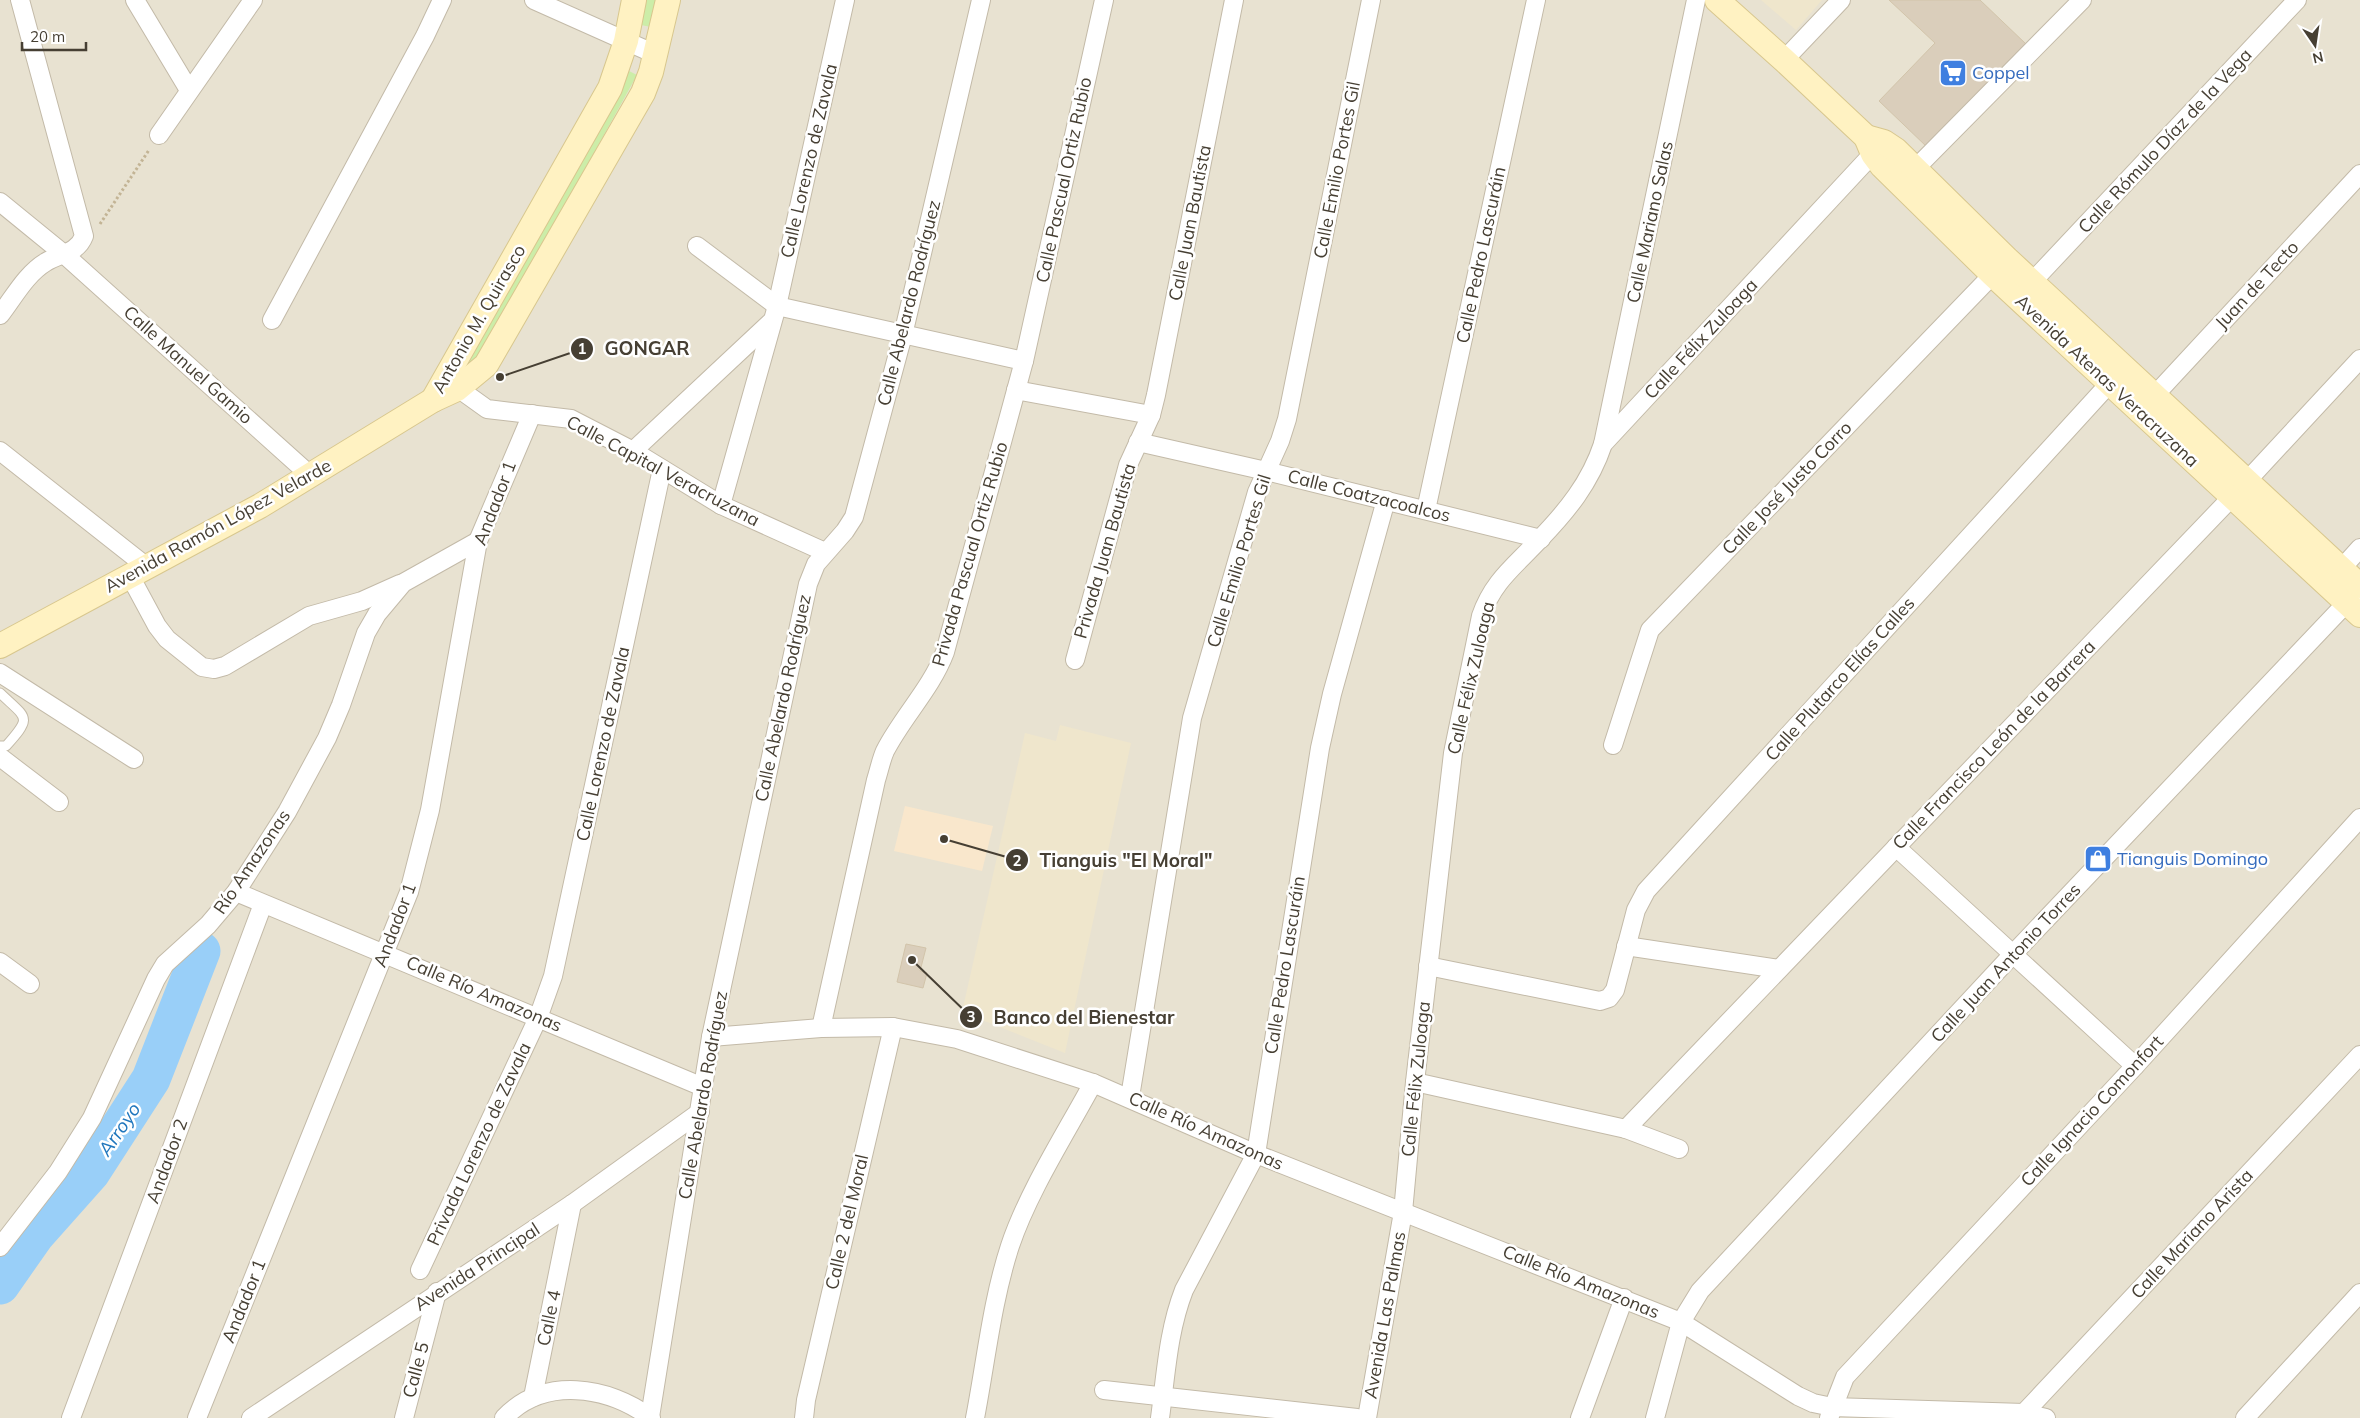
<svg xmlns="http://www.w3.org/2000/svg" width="2360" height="1418" font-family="Mulish,sans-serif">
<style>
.residential{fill:#e8e2d1}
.commercial{fill:#f9e7cc}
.education{fill:#efe6cc}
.green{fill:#cceda8}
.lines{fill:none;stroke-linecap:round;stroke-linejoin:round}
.river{stroke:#99cff8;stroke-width:39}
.building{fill:#dacebb;stroke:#d2c4aa}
.lane-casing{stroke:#c3baa8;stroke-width:11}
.street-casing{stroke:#c3baa8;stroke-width:20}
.secondary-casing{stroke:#d8c78e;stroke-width:26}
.path{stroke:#c3b495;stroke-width:3;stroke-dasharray:2.5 2.5;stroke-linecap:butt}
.lane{stroke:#fff;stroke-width:9}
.street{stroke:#fff;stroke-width:18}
.secondary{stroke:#fff2c2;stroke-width:24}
.labels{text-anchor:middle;stroke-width:5;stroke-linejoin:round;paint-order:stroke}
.shop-label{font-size:18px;fill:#366cbe;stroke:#fff;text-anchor:start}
.street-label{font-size:18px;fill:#463f33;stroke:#fff}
.water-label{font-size:19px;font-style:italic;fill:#2177bd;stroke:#fff}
.leader{fill:none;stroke:#463f33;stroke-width:2}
.callout-dot{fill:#463f33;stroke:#fff;stroke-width:2}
.mark-label{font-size:15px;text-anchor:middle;font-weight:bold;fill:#fff}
.callout-label{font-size:19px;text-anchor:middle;font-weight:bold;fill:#463f33;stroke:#fff;stroke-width:5;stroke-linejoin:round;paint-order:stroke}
</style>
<rect width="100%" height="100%" fill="#f4efe4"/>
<rect class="residential" x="0" y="0" width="2360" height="1418"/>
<polygon class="commercial" points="905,806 993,826 982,871 894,851"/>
<g class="education">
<polygon points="1761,0 1822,0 1796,30"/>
<polygon points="1060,725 1131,743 1065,1053 962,1012 1025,733 1056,741"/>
</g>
<g class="green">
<polygon points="646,0 656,0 651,27 641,25"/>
<polygon points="629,71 637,75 476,367 468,364"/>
</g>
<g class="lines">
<polyline class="river" points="0,1285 35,1235 91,1172 151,1079 201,951"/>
</g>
<g class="building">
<polygon points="1889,0 1980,0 2026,44 1927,147 1879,101 1935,43"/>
<polygon points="906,944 926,948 920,971 927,973 923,988 897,982"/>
</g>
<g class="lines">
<g class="lane-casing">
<path id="lane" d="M0 693C27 719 33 716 6 746H0"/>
</g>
<g class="street-casing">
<g id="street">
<polyline points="135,0 189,90"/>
<polyline points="534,0 655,54"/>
<polyline points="1784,60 1841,0"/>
<polyline points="159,135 253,0"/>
<polyline points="1916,168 2082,0"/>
<polyline points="0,202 65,255 311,476"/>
<polyline points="697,246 777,306 1024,361"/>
<polyline points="2032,282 2297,0"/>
<path d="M0 315C14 297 26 274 46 262 60 253 77 254 84 236L20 0"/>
<polyline points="272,320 425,36 442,0"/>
<polyline points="448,381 487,409 571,419 633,451 721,505 825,552"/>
<polyline points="1016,390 1151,415"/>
<polyline points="2154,396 2360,174"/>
<polyline points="1138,442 1266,471 1541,539"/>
<polyline points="1603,444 1696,0"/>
<polyline points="0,451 147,567"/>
<polyline points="633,451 771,322"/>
<polyline points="721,505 777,306 845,0"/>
<polyline points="1426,510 1536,0"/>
<polyline points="2342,568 2360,548"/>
<polyline points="130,576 157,626 167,639 202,667 214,669 225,666 309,616 362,601 400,584"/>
<polyline points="1075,660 1128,465 1151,415 1156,395 1234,0"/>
<polyline points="0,673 134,759"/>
<polyline points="1613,745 1650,630 2001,266"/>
<polyline points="0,757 59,802"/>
<polyline points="1896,847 2135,1066"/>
<polyline points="236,892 703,1087"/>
<polyline points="1626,946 1779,969"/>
<polyline points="0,962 30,984"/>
<polyline points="1428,966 1600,1001 1609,998 1615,990 1636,910 1646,891 2109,384"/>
<path d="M821 1028 876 780C879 771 881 760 885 751 903 716 931 689 945 652L1024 361 1104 0"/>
<polyline points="711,1037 821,1028 893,1027 957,1039 1093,1083 1256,1154 1681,1322 1798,1396 1813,1403 1832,1407 2024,1413 2046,1418"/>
<polyline points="1415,1082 1626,1129 1679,1149"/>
<polyline points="1130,1097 1192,718 1257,492 1280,441 1287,419 1371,0"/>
<polyline points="1626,1129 2232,497 2360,359"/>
<polyline points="0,1247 58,1172 92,1118 156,979 165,964 208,925 236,892 287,812 327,738 341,705 366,633 377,614 403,583 478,541"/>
<polyline points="420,1270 538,1018 553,976 662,469"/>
<polyline points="1104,1390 1357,1418"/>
<polyline points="533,1397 572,1204"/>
<polyline points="2024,1413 2360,1055"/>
<polyline points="650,1417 711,1037 808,584 816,564 845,531 854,517 903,335 981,0"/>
<polyline points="71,1418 263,904"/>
<polyline points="197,1418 409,892 430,810 478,541 532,414"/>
<polyline points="251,1418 572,1204 700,1112"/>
<polyline points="404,1418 437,1292"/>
<path d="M504 1418C544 1376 608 1386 651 1418"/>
<polyline points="804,1418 806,1400 893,1027"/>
<path d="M975 1418C986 1361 992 1301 1010 1246 1028 1192 1066 1133 1093 1083"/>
<path d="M1160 1418C1166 1374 1168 1331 1184 1290L1256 1154 1320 748 1332 694 1386 500"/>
<path d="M1367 1418 1403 1212 1415 1082 1453 753 1481 616C1493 581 1515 566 1539 540 1567 511 1590 483 1603 444L1880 146"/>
<polyline points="1580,1418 1624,1298"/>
<polyline points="1655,1418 1681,1322 1700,1291 2013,954 2355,594"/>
<polyline points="1829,1418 1845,1377 2135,1066 2360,818"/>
<polyline points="2245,1418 2360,1293"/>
</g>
</g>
<g class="secondary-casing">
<g id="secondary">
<polyline points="1717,0 1784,60 1866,137 1873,154 1882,166 1992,274 2360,615"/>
<polyline points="1866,137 1884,142 1896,150 2007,259 2360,586"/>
<polyline points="433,400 610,88 626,41 634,0"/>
<polyline points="0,646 260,506 433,400 457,389 486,365 643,93 651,72 668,0"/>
</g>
</g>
<polyline class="path" points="100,224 149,150"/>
<use href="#lane" class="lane"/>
<use href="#street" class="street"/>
<use href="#secondary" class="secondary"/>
</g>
<defs>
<g id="supermarket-square" transform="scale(1.4375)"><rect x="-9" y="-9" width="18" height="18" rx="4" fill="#3f7fe0" stroke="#fff"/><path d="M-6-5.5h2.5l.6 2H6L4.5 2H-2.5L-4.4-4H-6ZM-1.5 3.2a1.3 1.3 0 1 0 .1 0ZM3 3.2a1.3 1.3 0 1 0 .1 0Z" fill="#fff"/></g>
<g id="shop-square" transform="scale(1.4375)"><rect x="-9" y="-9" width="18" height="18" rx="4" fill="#3f7fe0" stroke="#fff"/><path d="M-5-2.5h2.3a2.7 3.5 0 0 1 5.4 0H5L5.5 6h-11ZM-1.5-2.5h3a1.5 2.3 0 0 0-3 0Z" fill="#fff"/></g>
</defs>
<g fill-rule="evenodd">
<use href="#supermarket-square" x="1953" y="73"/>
<use href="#shop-square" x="2098" y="859"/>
</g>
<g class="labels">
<g class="shop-label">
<text x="1972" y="79">Coppel</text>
<text x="2117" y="865">Tianguis Domingo</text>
</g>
<g class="street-label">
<text transform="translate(2165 141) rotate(-47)" y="6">Calle Rómulo Díaz de la Vega</text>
<text transform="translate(809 161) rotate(-77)" y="6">Calle Lorenzo de Zavala</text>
<text transform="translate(1337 170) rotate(-79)" y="6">Calle Emilio Portes Gil</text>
<text transform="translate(1064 180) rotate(-78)" y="6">Calle Pascual Ortiz Rubio</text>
<text transform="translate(1650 222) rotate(-78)" y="6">Calle Mariano Salas</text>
<text transform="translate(1190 223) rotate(-79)" y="6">Calle Juan Bautista</text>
<text transform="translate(1481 255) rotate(-78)" y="6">Calle Pedro Lascuráin</text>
<text transform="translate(2257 285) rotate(-47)" y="6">Juan de Tecto</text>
<text transform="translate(909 303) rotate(-76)" y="6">Calle Abelardo Rodríguez</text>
<text transform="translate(479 319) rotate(-60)" y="6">Antonio M. Quirasco</text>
<text transform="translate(1701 339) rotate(-47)" y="6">Calle Félix Zuloaga</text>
<text transform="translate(188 365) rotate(42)" y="6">Calle Manuel Gamio</text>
<text transform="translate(2107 381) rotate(43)" y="6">Avenida Atenas Veracruzana</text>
<text transform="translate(663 471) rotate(28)" y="6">Calle Capital Veracruzana</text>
<text transform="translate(1787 488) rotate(-46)" y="6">Calle José Justo Corro</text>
<text transform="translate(1369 496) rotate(14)" y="6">Calle Coatzacoalcos</text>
<text transform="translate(495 503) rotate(-69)" y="6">Andador 1</text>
<text transform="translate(218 526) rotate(-29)" y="6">Avenida Ramón López Velarde</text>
<text transform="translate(1105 551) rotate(-74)" y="6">Privada Juan Bautista</text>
<text transform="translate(970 554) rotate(-74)" y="6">Privada Pascual Ortiz Rubio</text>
<text transform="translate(1239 561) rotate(-73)" y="6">Calle Emilio Portes Gil</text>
<text transform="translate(1471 678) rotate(-77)" y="6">Calle Félix Zuloaga</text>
<text transform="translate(1840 679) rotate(-48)" y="6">Calle Plutarco Elías Calles</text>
<text transform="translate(783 698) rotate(-78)" y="6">Calle Abelardo Rodríguez</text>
<text transform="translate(603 744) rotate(-78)" y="6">Calle Lorenzo de Zavala</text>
<text transform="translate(1994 745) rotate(-46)" y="6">Calle Francisco León de la Barrera</text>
<text transform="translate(252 862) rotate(-56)" y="6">Río Amazonas</text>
<text transform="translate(395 925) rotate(-69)" y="6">Andador 1</text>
<text transform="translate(2006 963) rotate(-47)" y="6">Calle Juan Antonio Torres</text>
<text transform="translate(1285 965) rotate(-81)" y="6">Calle Pedro Lascuráin</text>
<text transform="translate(484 994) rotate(23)" y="6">Calle Río Amazonas</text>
<text transform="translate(1416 1079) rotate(-84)" y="6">Calle Félix Zuloaga</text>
<text transform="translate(703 1095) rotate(-80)" y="6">Calle Abelardo Rodríguez</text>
<text transform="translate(2092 1111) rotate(-47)" y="6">Calle Ignacio Comonfort</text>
<text transform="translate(1206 1131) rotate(24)" y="6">Calle Río Amazonas</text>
<text transform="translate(479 1144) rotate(-65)" y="6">Privada Lorenzo de Zavala</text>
<text transform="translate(167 1161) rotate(-70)" y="6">Andador 2</text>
<text transform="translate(847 1222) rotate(-77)" y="6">Calle 2 del Moral</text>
<text transform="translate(2192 1234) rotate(-47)" y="6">Calle Mariano Arista</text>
<text transform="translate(477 1267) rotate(-33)" y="6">Avenida Principal</text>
<text transform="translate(1581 1282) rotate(22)" y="6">Calle Río Amazonas</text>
<text transform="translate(244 1301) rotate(-68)" y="6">Andador 1</text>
<text transform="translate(1385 1315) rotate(-80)" y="6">Avenida Las Palmas</text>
<text transform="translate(549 1318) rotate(-78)" y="6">Calle 4</text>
<text transform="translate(416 1370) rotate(-75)" y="6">Calle 5</text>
</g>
<g class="water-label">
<text transform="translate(119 1129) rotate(-56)" y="7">Arroyo</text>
</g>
</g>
<path class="leader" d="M500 377L582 349M944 839L1017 860M912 960L971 1017"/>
<g class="callout-dot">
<circle cx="500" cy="377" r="5"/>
<circle cx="944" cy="839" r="5"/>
<circle cx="912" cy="960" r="5"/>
<circle cx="582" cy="349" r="12"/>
<circle cx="1017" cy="860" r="12"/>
<circle cx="971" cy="1017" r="12"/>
</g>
<g class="mark-label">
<text x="582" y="354">1</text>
<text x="1017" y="866">2</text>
<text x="971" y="1022">3</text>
</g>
<g class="callout-label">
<text x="647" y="355">GONGAR</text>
<text x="1126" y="867">Tianguis "El Moral"</text>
<text x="1084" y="1024">Banco del Bienestar</text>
</g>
<g transform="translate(2315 45) rotate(167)" stroke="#ffffff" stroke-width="4" paint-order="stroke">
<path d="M0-4L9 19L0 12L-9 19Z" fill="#463f33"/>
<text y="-8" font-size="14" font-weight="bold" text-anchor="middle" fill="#463f33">N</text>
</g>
<path d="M22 42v8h64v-8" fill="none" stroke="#463f33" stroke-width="2.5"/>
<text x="30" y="42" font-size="15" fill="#463f33" stroke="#ffffff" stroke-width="4" paint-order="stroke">20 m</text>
</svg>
